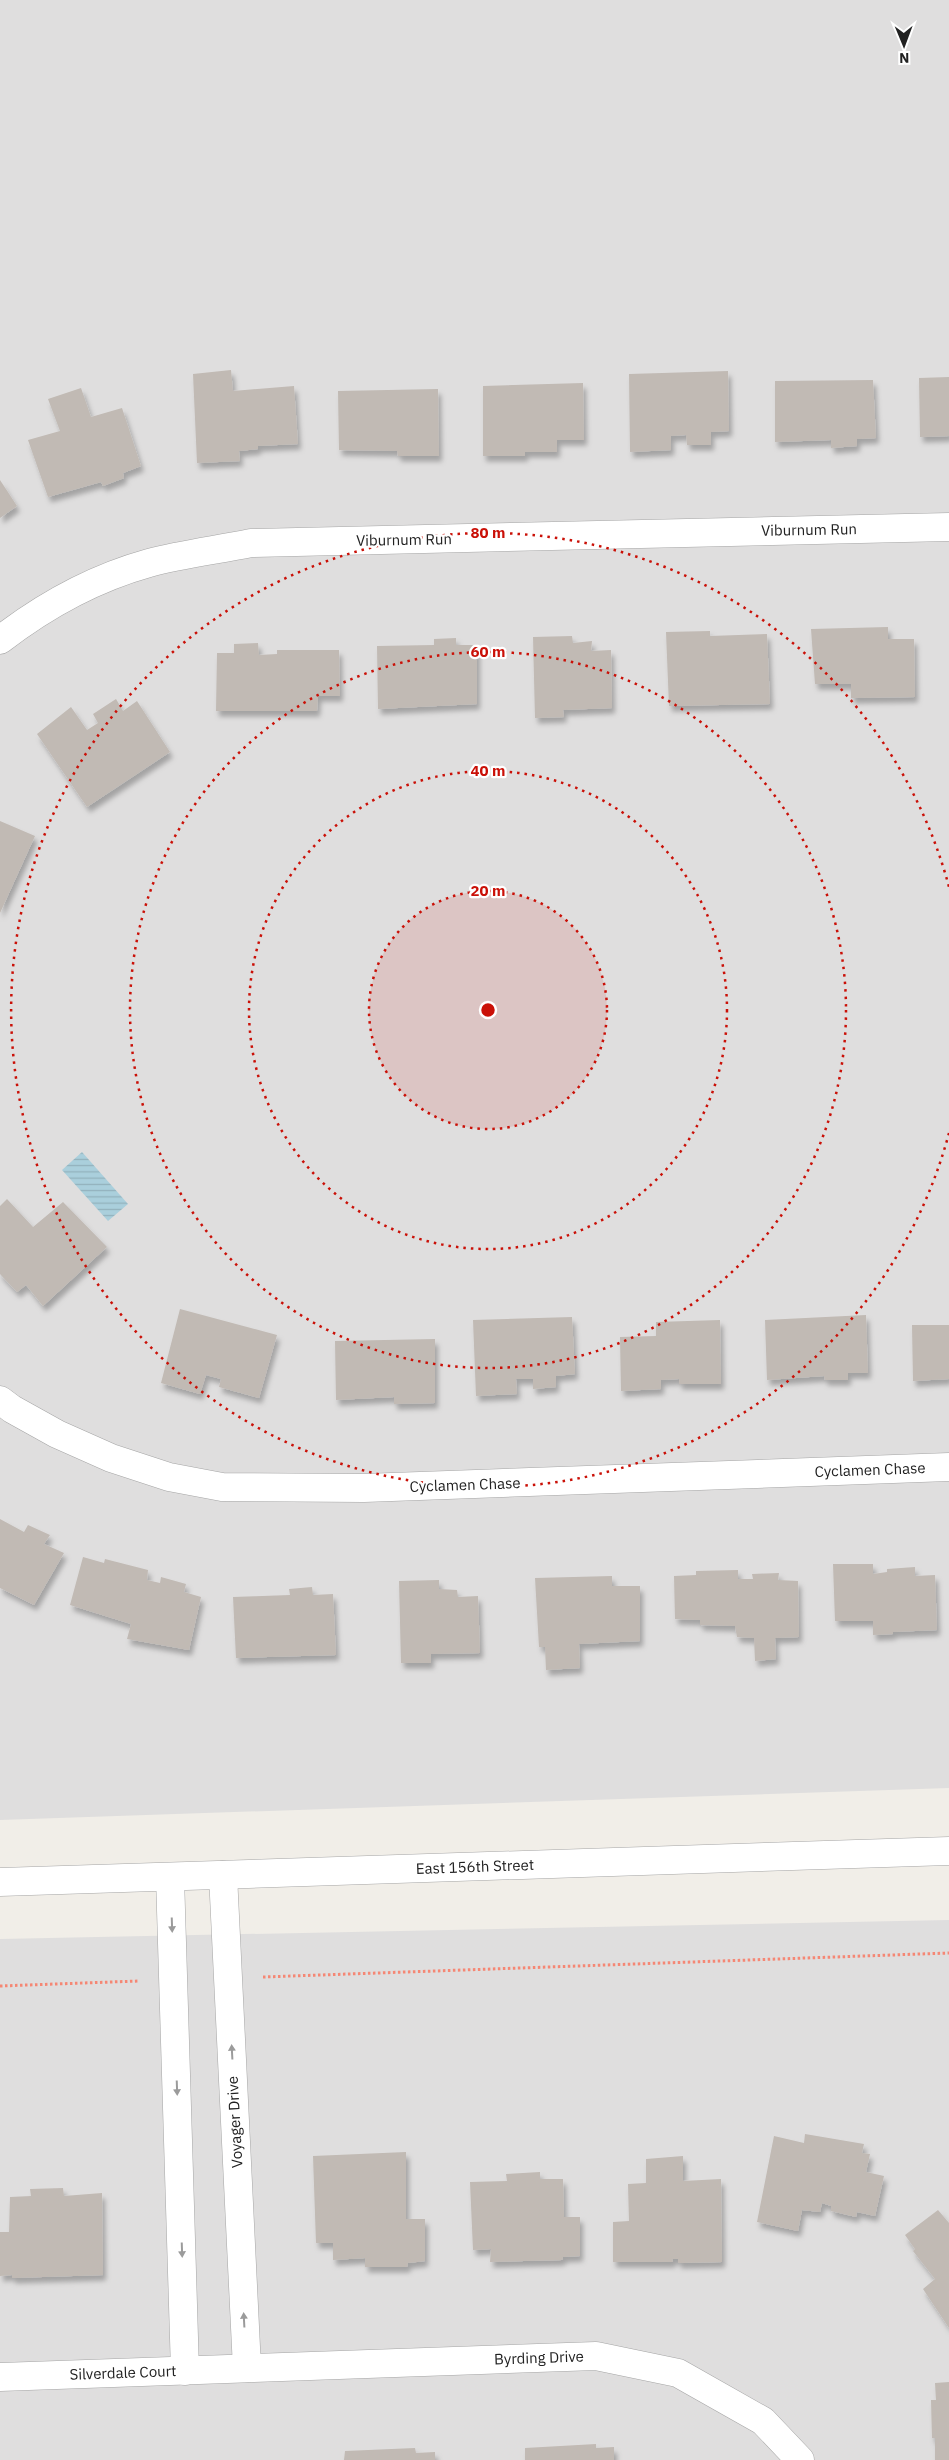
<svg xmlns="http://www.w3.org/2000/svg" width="949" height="2460" font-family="'IBM Plex Sans',sans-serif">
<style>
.residential{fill:#dfdede}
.water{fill:url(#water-rules)}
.building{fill:#c1bab4;filter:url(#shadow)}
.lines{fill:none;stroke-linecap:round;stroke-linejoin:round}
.minor-casing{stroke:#a5a5a5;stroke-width:29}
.path{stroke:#f58774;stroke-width:3;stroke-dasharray:2.5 2.5;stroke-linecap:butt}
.minor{stroke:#fff;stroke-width:28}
.oneway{fill:#9b9b9b}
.ring{fill:none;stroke:#ca1007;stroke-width:2.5;stroke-dasharray:2.5 5}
.labels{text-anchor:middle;stroke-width:4.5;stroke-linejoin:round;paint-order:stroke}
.street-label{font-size:15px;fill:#212121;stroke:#fff}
.centre{fill:#ca1007;stroke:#fff;stroke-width:2.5}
.ring-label{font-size:15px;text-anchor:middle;font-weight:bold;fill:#ca1007;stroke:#fff;stroke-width:4.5;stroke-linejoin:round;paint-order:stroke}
</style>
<defs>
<pattern id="water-rules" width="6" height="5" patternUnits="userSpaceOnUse" patternTransform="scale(1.25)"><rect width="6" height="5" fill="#aacfdc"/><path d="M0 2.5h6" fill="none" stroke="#92b1bc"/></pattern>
<filter id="shadow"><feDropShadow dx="3" dy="5.5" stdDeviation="2.5" flood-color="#0004"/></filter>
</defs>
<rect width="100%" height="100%" fill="#f1eee8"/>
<g class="residential">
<polygon points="0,0 949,0 949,1788 0,1820"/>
<polygon points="949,1920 949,2460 0,2460 0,1939"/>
</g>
<polygon class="water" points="82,1152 128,1204 108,1221 62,1170"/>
<g class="building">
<polygon points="231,370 233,391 294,386 298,444 258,446 258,449 239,451 240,461 197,463 193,374"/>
<polygon points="728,371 729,431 711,432 711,445 687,445 686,435 671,436 671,450 630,452 629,374"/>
<polygon points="949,377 949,436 920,437 919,378"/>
<polygon points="873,380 876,438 857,439 857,446 831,448 831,440 775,442 775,381"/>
<polygon points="583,383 584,440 557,440 557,452 525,452 525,456 483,456 483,386"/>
<polygon points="81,388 91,417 122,408 141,466 123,473 124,478 103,486 101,482 48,497 28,440 60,431 48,399"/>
<polygon points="438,389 439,456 398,456 397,451 339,450 338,391"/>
<polygon points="0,480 17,506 0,518"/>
<polygon points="888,627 888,639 914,639 915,697 851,698 851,684 815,684 811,629"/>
<polygon points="710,631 710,636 767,634 770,704 669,706 666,632"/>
<polygon points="572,636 573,643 592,641 591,651 611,650 612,708 563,710 564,717 535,718 533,637"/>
<polygon points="456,638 456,645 477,645 477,704 378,709 377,646 434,645 434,639"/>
<polygon points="258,643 259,655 277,654 277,650 339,650 340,696 318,696 317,711 216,711 217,653 234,653 234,644"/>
<polygon points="116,699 123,711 137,701 170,752 87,807 37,734 71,707 87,730 98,723 93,714"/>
<polygon points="0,821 35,836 0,913"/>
<polygon points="7,1199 33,1227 63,1202 107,1247 43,1306 26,1285 17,1292 0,1274 0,1206"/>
<polygon points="180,1309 277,1335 259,1398 219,1387 221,1379 206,1375 200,1394 161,1383"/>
<polygon points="866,1315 868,1373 848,1373 848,1380 825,1380 824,1376 767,1380 765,1320"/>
<polygon points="572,1317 575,1374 556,1376 556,1387 533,1389 533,1379 516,1379 517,1394 476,1396 473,1320"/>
<polygon points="720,1320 721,1384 679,1384 679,1379 661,1380 661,1389 621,1391 620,1337 656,1336 656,1322"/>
<polygon points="912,1325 949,1325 949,1379 913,1381"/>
<polygon points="435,1339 435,1403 394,1404 394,1397 336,1400 335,1341"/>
<polygon points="0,1519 24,1532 28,1525 50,1535 44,1544 64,1553 34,1605 0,1588"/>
<polygon points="83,1557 104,1563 105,1559 148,1570 147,1580 160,1583 161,1577 186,1584 184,1592 201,1597 189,1650 127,1639 131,1624 70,1605"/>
<polygon points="833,1564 873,1564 873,1574 887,1572 887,1569 915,1567 915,1576 935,1575 937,1630 893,1632 893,1634 873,1635 873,1621 835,1621"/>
<polygon points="738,1570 738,1579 753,1579 752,1574 779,1573 778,1580 798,1581 799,1637 775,1638 776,1659 755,1661 754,1638 737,1637 735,1626 700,1625 700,1620 675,1619 674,1576 696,1575 696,1571"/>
<polygon points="612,1576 612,1586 640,1586 640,1641 579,1644 580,1668 546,1670 545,1647 539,1647 535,1578"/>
<polygon points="439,1580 439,1589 457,1590 458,1597 478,1596 480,1653 431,1654 431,1663 401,1663 399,1581"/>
<polygon points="312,1587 313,1595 333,1594 336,1655 236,1658 233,1597 290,1595 289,1589"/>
<polygon points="805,2134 864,2144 862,2153 870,2154 866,2172 884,2176 875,2216 857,2212 856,2217 831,2211 831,2206 822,2203 820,2212 802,2210 798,2231 757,2222 774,2136 804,2143"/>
<polygon points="406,2152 406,2219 425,2219 425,2261 408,2263 407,2267 365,2267 365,2258 333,2260 333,2243 316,2243 313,2156"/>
<polygon points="683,2156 683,2181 721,2179 722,2262 678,2263 678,2259 672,2259 673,2262 613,2262 613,2222 629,2221 628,2184 646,2183 646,2159"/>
<polygon points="540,2172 540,2179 563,2179 564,2217 580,2217 580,2256 563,2257 562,2260 490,2262 491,2249 473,2250 470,2182 507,2181 506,2174"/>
<polygon points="63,2188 64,2196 102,2193 103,2275 12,2278 12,2275 0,2276 0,2232 9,2232 10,2197 31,2196 30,2189"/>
<polygon points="938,2210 949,2223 949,2328 923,2289 935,2279 913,2251 915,2249 905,2235"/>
<polygon points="949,2382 949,2460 935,2460 935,2438 932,2438 931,2400 936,2400 935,2383"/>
<polygon points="596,2444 596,2448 614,2447 614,2460 525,2460 525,2448"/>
<polygon points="415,2448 416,2453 435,2452 435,2460 344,2460 345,2451"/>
</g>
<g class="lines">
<g class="minor-casing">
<g id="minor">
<path d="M0 640C44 606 95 578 149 563 182 554 217 550 251 543L949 527"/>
<polyline points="0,1400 12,1409 57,1434 111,1458 169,1477 222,1487 364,1488 949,1467"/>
<polyline points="223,1875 247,2368"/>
<polyline points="170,1877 185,2371"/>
<polyline points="0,1882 949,1851"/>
<polyline points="0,2377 596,2356 678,2373 763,2421 800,2460"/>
</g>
</g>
<g class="path">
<polyline points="263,1977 949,1953"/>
<polyline points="0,1986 139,1981"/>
</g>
<use href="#minor" class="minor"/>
</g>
<defs><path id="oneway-solid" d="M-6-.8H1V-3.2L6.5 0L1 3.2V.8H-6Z" transform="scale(1.25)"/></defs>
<g class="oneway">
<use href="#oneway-solid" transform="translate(172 1925) rotate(88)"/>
<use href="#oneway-solid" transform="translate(232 2052) rotate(-93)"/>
<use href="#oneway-solid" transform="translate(177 2088) rotate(88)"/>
<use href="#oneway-solid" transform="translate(182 2250) rotate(88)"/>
<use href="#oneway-solid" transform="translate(244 2320) rotate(-93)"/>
</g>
<circle cx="488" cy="1010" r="119" fill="#ca1007" fill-opacity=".12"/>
<g class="ring">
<circle cx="488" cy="1010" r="119"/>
<circle cx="488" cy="1010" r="239"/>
<circle cx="488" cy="1010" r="358"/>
<path d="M949 1133A477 477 0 1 1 949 887"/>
</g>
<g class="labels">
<g class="street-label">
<text transform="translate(809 530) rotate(-1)" y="5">Viburnum Run</text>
<text transform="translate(404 540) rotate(-1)" y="5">Viburnum Run</text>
<text transform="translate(870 1470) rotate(-2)" y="5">Cyclamen Chase</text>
<text transform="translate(465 1485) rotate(-2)" y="5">Cyclamen Chase</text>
<text transform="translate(475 1867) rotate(-2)" y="5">East 156th Street</text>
<text transform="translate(235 2122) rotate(-93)" y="5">Voyager Drive</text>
<text transform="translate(539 2358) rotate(-2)" y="5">Byrding Drive</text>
<text transform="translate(123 2373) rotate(-2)" y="5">Silverdale Court</text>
</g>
</g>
<circle cx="488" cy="1010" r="8" class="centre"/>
<g class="ring-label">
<text x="488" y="538">80 m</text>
<text x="488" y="657">60 m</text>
<text x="488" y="776">40 m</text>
<text x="488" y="896">20 m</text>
</g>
<g transform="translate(904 45) rotate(179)" stroke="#ffffff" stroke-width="4" paint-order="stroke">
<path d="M0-4L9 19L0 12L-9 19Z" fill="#212121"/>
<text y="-8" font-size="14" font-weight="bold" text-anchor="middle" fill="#212121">N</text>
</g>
</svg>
